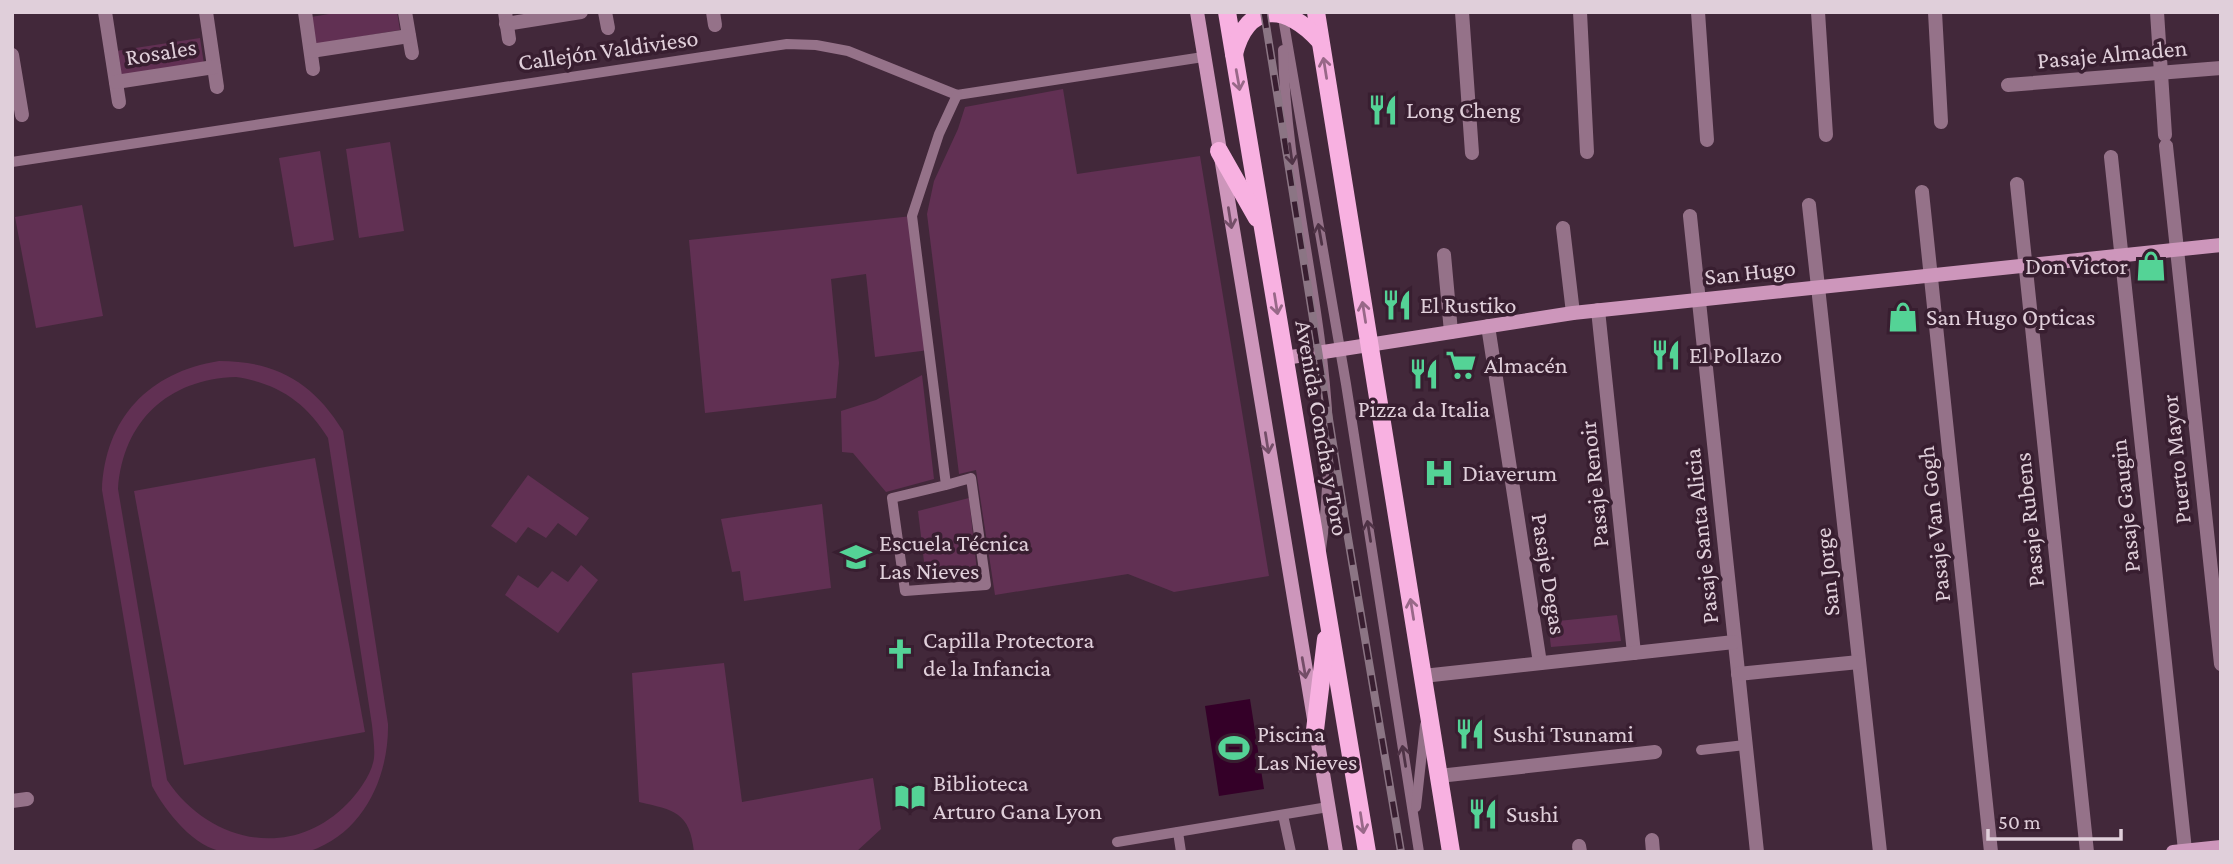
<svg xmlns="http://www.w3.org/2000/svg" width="2233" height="864" font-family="'Crimson Pro',serif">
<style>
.green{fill:#613053;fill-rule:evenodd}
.water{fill:#340028}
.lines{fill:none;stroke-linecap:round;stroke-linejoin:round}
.lane{stroke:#957289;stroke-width:10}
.street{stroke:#957289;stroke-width:14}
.secondary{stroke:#cd96bb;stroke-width:14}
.primary{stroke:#f8b1e1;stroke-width:18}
.rail-casing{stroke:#8b7584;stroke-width:8}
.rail{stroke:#381e30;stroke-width:5;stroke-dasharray:16;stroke-linecap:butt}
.oneway{stroke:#986888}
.oneway2{stroke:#4f3346}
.oneway3{stroke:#744e68}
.labels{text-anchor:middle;stroke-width:7;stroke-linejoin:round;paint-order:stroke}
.street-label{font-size:24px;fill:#e0cfda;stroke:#381e30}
.poi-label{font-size:24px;fill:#e0cfda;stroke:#381e30;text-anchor:start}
</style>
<rect width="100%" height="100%" fill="#42283a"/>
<g class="green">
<polygon points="341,12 397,12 400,30 316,44 311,17"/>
<polygon points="200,38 204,64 120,77 116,51"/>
<polygon points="1063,89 1077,174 1200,156 1269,576 1174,592 1128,574 995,595 976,470 959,474 927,214 934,181 958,129 965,107"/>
<polygon points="390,142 404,231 359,238 346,149"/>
<polygon points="320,151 334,240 294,247 279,158"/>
<polygon points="82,205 103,316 36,328 15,217"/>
<polygon points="912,216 929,350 875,357 866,274 831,279 839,363 836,398 705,413 689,240"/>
<path d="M219 361C276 361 313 382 343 431L388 724C389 776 364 833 310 851 298 855 281 852 268 852 254 852 239 854 225 852 194 848 166 812 152 786L102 490C105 418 149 372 219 361ZM236 377C277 383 306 402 328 438L372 725C373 736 375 748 374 758 372 774 358 793 347 804 291 861 209 843 167 780L118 489C123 421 168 379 236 377Z"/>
<polygon points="922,375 934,479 886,492 853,453 842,452 841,411 876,400"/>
<polygon points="315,458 365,732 184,765 134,491"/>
<polygon points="528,475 589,518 576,536 558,523 546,538 528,527 516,543 491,526"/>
<polygon points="969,498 977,571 925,570 918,511"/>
<polygon points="822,504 831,588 744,601 740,571 732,572 721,519"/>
<polygon points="581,565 598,580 558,633 505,595 518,575 538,588 552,571 568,582"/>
<polygon points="1617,615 1621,641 1551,647 1548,622"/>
<path d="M724 663 742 802 873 778 881 829 856 852H694C690 812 674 810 639 802L632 673Z"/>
</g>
<polygon class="water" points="1250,699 1264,789 1219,796 1205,706"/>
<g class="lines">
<g class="lane">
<polyline points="1282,12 1346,384 1419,852"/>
<path d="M1283 50C1286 177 1322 300 1328 427 1329 468 1327 508 1321 549"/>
<polyline points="12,162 787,44 816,45 848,51 957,95 1203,57"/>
<polyline points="946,485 892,498 905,591 986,585 971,478 946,485 912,216 939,134 957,95"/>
<polyline points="1701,750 1745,745"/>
<polyline points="1416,807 1425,725"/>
<polyline points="1283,815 1291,852"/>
<polyline points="1178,832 1181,852"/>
<polyline points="1117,842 1328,807"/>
</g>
<g class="street">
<polyline points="105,12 119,102"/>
<polyline points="206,12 217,87"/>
<polyline points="305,12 313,69"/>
<polyline points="405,12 412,53"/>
<polyline points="505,12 509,39"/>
<polyline points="605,12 608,28"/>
<polyline points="713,12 715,25"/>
<polyline points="1462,12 1472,153"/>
<polyline points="1580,12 1587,152"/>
<polyline points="1698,12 1707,140"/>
<polyline points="1818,12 1826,135"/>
<polyline points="1935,12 1941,122"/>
<polyline points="2157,12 2165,135"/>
<polyline points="506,24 581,12"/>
<polyline points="311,51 409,36"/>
<polyline points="12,55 22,115"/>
<polyline points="116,82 214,67"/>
<polyline points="2008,85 2221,68"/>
<polyline points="2166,146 2221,664"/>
<polyline points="2111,157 2185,850"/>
<polyline points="2017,184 2087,852"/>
<polyline points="1922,192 1991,852"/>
<polyline points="1809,205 1880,852"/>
<polyline points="1690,216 1757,852"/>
<polyline points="1563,228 1573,313"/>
<polyline points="1444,255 1451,332"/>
<polyline points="1598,310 1634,653"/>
<polyline points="1488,326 1540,663"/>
<polyline points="1738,674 1859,662"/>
<polyline points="1423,676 1734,642"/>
<polyline points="1439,776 1655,752"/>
<polyline points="12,801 27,799"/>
<polyline points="1652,840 1653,852"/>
<polyline points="1579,846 1580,852"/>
</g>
<g class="secondary">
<polyline points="1197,12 1336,852"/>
<polyline points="1285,358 1573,313 2221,245"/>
<polyline points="2173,852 2221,847"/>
</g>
<g class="primary">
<polyline points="1227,12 1367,852"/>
<polyline points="1316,12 1451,852"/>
<path d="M1234 54C1248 0 1287 4 1320 41"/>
<polyline points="1219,151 1257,218"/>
<polyline points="1315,730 1326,639"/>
</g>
<g class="rail-casing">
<polyline id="rail" points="1264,12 1348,538 1401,852"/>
</g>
<use href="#rail" class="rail"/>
</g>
<defs><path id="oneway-shaft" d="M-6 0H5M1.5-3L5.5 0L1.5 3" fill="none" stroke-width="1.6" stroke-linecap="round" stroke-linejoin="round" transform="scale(1.75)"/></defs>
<g class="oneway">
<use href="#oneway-shaft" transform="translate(1325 68) rotate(-99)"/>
<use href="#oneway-shaft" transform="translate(1238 80) rotate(80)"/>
<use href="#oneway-shaft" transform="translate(1276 304) rotate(81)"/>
<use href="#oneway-shaft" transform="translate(1364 312) rotate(-99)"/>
<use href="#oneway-shaft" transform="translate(1412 609) rotate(-99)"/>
<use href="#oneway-shaft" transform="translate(1362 823) rotate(81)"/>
</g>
<g class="oneway2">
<use href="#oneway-shaft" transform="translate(1291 154) rotate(82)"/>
<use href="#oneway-shaft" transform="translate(1320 234) rotate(-100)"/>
<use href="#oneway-shaft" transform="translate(1369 531) rotate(-99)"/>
<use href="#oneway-shaft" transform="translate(1404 756) rotate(-99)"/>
</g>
<g class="oneway3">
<use href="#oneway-shaft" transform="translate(1230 218) rotate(81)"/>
<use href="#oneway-shaft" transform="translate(1267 443) rotate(81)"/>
<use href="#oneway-shaft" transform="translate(1304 668) rotate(80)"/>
</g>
<defs>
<g id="restaurant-bare" transform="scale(2.415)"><path d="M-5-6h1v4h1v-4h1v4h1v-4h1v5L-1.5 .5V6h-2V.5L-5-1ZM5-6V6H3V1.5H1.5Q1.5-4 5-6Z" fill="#54d396" stroke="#381e30" stroke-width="2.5" paint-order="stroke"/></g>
<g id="shop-bare" transform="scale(2.415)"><path d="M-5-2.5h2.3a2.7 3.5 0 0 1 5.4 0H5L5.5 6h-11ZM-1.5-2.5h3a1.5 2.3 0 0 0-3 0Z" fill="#54d396" stroke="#381e30" stroke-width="2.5" paint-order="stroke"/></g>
<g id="supermarket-bare" transform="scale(2.415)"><path d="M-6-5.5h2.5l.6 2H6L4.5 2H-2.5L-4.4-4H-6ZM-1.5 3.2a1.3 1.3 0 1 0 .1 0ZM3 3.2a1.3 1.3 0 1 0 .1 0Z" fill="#54d396" stroke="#381e30" stroke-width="2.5" paint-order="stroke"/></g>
<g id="hospital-bare" transform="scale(2.415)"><path d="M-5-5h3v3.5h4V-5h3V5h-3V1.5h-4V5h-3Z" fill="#54d396" stroke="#381e30" stroke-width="2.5" paint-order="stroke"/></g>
<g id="school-bare" transform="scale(2.415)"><path d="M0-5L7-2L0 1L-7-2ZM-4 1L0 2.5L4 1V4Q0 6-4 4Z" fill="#54d396" stroke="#381e30" stroke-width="2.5" paint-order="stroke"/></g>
<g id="church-bare" transform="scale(2.415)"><path d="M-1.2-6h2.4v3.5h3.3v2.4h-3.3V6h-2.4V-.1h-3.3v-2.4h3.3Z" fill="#54d396" stroke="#381e30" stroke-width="2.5" paint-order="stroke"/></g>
<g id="stadium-bare" transform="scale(2.415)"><path d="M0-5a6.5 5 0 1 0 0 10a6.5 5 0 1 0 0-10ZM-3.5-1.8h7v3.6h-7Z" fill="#54d396" stroke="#381e30" stroke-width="2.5" paint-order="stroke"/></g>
<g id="library-bare" transform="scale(2.415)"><path d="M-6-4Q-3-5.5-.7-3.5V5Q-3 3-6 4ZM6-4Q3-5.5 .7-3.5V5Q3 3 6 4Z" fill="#54d396" stroke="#381e30" stroke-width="2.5" paint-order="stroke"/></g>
</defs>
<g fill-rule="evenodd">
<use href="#restaurant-bare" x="1383" y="110"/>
<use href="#shop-bare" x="2151" y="266"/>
<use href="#restaurant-bare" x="1397" y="305"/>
<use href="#shop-bare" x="1903" y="317"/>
<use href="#restaurant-bare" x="1666" y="355"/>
<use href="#supermarket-bare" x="1461" y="365"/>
<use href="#restaurant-bare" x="1424" y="374"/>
<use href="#hospital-bare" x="1439" y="473"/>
<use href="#school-bare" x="856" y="557"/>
<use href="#church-bare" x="900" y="654"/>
<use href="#restaurant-bare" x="1470" y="734"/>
<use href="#stadium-bare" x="1234" y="748"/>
<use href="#library-bare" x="910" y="797"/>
<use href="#restaurant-bare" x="1483" y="814"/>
</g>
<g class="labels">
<g class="street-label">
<text transform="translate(608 50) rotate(-8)" y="8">Callejón Valdivieso</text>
<text transform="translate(161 52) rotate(-9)" y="8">Rosales</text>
<text transform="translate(2112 54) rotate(-5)" y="8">Pasaje Almaden</text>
<text transform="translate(1750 272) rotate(-6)" y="8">San Hugo</text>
<text transform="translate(1322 428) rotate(80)" y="8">Avenida Concha y Toro</text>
<text transform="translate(2176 459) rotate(-96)" y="8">Puerto Mayor</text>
<text transform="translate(1594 484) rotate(-96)" y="8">Pasaje Renoir</text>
<text transform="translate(2125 506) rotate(-96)" y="8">Pasaje Gaugin</text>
<text transform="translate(2029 520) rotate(-96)" y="8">Pasaje Rubens</text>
<text transform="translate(1934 524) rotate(-96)" y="8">Pasaje Van Gogh</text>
<text transform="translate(1701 536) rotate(-96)" y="8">Pasaje Santa Alicia</text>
<text transform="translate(1827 572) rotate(-96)" y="8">San Jorge</text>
<text transform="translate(1549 574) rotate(81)" y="8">Pasaje Degas</text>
</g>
<g class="poi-label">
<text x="1406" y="118">Long Cheng</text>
<text x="2128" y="274" text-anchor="end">Don Victor</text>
<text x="1420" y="313">El Rustiko</text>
<text x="1926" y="325">San Hugo Opticas</text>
<text x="1689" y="363">El Pollazo</text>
<text x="1484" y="373">Almacén</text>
<text x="1424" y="417" text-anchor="middle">Pizza da Italia</text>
<text x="1462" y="481">Diaverum</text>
<text x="879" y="551">Escuela Técnica<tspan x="879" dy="28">Las Nieves</tspan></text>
<text x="923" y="648">Capilla Protectora<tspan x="923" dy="28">de la Infancia</tspan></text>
<text x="1257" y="742">Piscina<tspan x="1257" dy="28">Las Nieves</tspan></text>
<text x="1493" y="742">Sushi Tsunami</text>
<text x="933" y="791">Biblioteca<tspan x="933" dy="28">Arturo Gana Lyon</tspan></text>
<text x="1506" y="822">Sushi</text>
</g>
</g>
<rect width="2233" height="864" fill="none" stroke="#e0cfda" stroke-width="28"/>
<path d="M1988 829v10h133v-10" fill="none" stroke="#e0cfda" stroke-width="3.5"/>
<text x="1998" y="829" font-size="21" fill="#e0cfda" stroke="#381e30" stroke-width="5" paint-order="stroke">50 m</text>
</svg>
